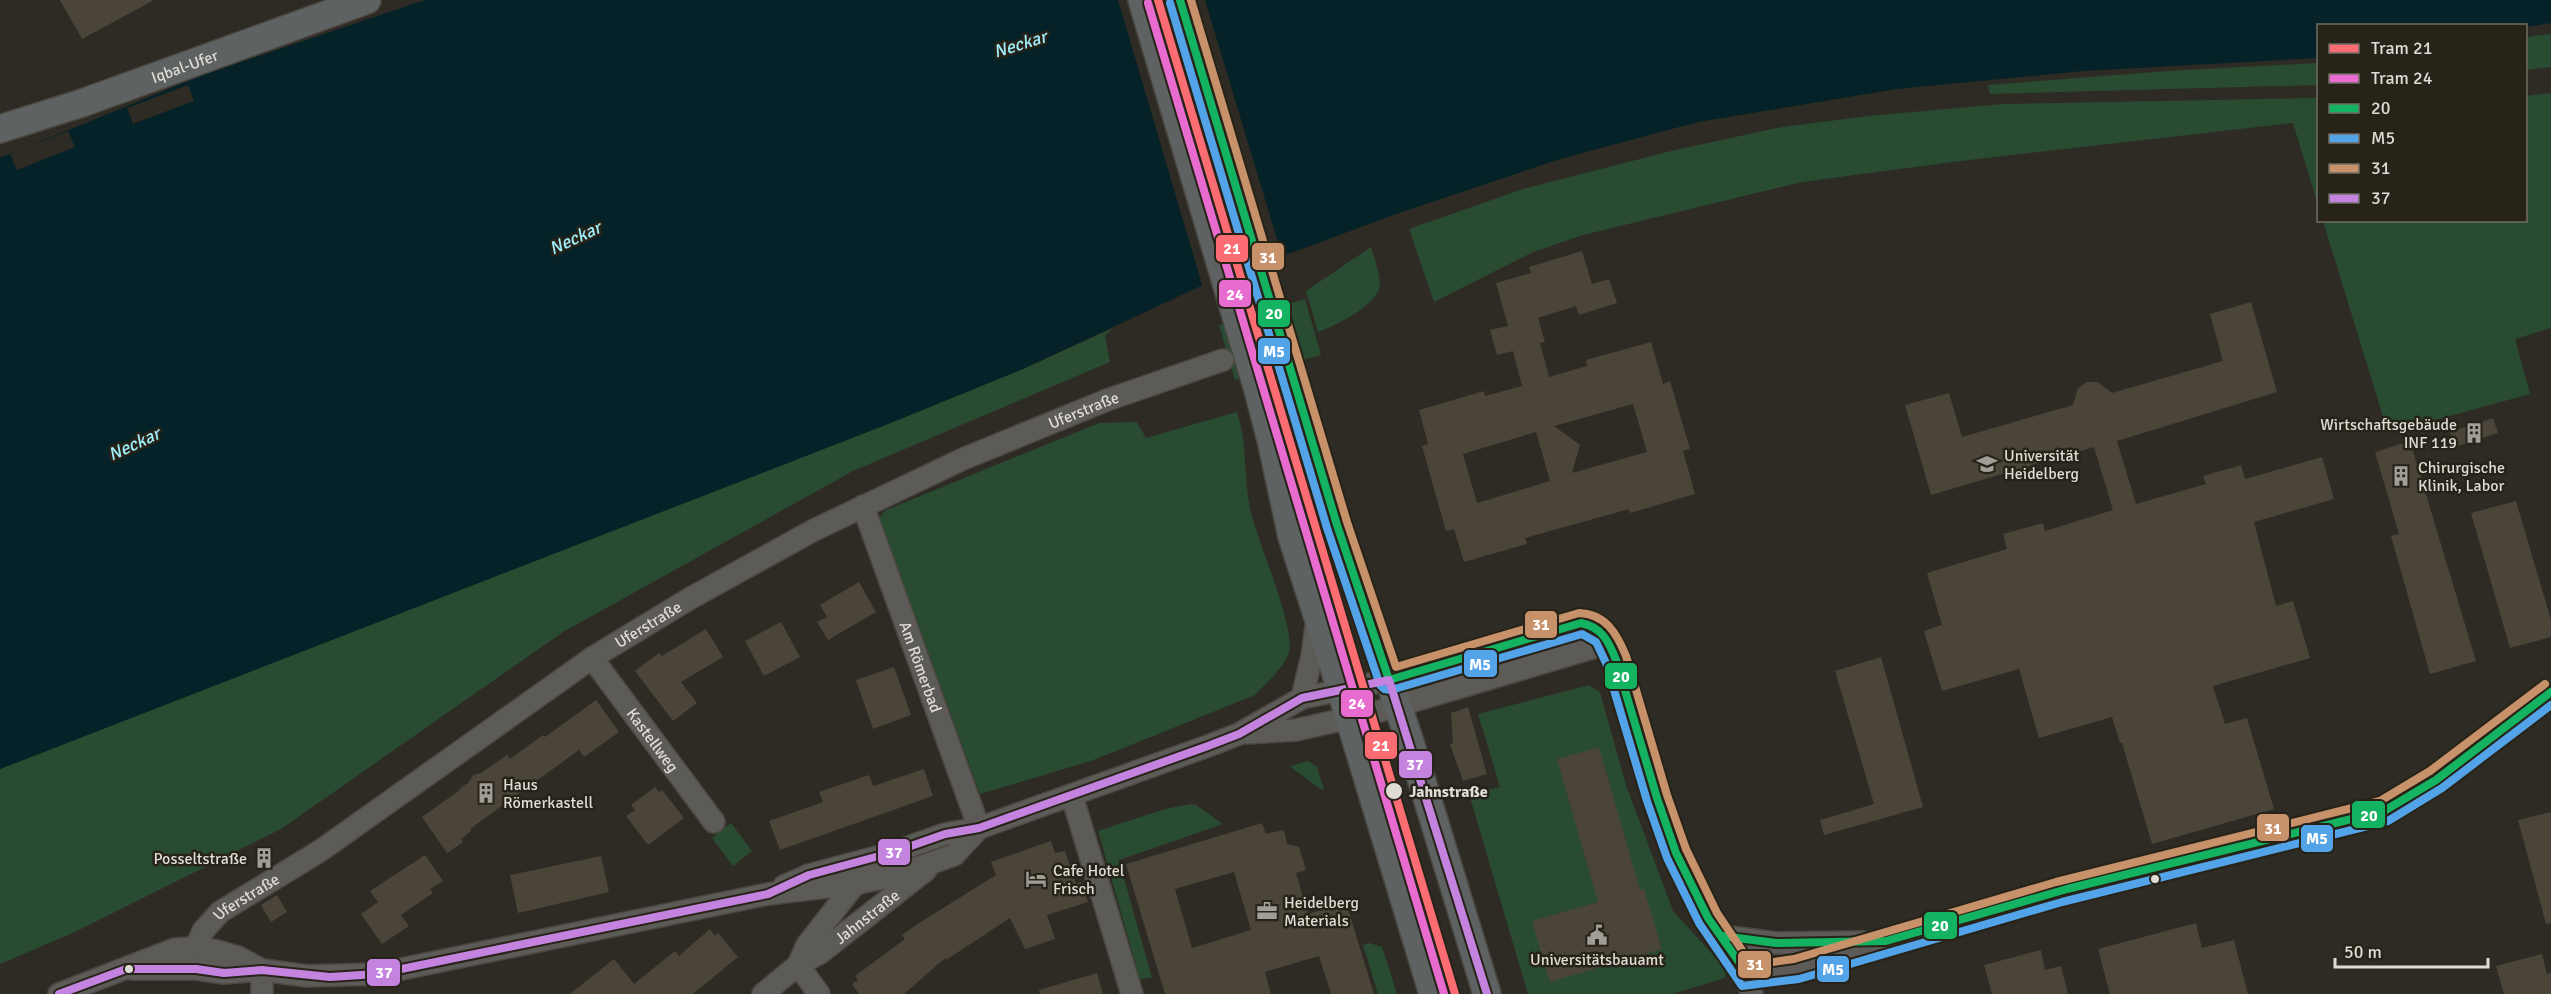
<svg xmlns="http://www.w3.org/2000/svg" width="2551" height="994" font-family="Signika,sans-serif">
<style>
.green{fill:#294b32}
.water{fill:#042227}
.pier{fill:#2e2b24}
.building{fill:#4a4538;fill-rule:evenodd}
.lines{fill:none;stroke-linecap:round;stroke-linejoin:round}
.minor-casing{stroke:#4a4841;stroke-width:24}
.major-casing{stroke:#4a4841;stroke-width:30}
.minor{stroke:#5d5b57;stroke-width:21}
.major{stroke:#5e6262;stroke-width:27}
.bus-1-casing{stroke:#272318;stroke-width:12}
.bus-2-casing{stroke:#272318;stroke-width:12}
.bus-3-casing{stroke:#272318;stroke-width:12}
.bus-4-casing{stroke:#272318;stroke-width:12}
.bus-1{stroke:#13b361;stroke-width:8}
.bus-2{stroke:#53a3e8;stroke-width:8}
.bus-3{stroke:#c7916a;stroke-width:8}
.bus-4{stroke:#c483df;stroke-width:8}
.tram-1-casing{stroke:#272318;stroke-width:12}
.tram-2-casing{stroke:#272318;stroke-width:12}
.tram-1{stroke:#fb6d73;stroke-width:8}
.tram-2{stroke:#e86ccf;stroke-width:8}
.stop-dot{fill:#dedcd4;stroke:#272318;stroke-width:2}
.labels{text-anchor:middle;stroke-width:5;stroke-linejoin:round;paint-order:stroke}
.street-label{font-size:16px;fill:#dedcd4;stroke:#272318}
.poi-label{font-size:16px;fill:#dedcd4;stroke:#272318;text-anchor:start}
.stop-label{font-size:16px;font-weight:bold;fill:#dedcd4;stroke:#272318;text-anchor:start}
.water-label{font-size:18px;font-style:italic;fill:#9feffd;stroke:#272318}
.line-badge{stroke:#272318;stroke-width:2}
.badge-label{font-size:16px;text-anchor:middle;font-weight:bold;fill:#fff}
</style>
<rect width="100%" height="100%" fill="#2e2b24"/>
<g class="green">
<polygon points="2551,34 2551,67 2526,70 2526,37"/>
<polygon points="2318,63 2318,85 1990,94 1988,85 2168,71"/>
<polygon points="2551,93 2551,328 2515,339 2530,394 2388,433 2323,221 2526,220 2526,96"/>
<polygon points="2318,98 2318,205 2293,123 1952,162 1802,182 1583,235 1533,252 1434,302 1409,229 1523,189 1675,150 1777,128 1868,116 2003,104"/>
<path d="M1371 247C1374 258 1380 273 1380 284 1379 305 1335 326 1318 332L1306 291Z"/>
<polygon points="1305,299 1321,355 1235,380 1219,325"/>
<polygon points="1113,328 1105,336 1110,362 853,471 563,632 281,829 75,932 0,964 0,769 893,422 1023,369"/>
<path d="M1237 412C1248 444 1243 479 1251 512 1258 543 1295 625 1289 652 1285 666 1265 685 1255 695L1091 761 980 794 879 518 886 510 1099 423 1137 422 1146 438Z"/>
<polygon points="1589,685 1600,692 1626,785 1673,911 1726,969 1725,978 1672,994 1528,994 1469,794 1500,787 1478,714"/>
<polygon points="1308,761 1317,767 1324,789 1322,790 1292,768 1291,766"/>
<polygon points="1191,804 1196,805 1223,824 1119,860 1152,978 1140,979 1098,831 1165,809"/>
<polygon points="731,823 752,851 733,866 712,838"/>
<polygon points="1369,943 1382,947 1397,994 1378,994 1363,945"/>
</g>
<polygon class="water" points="425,0 2551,0 2551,23 2526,27 2318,26 2318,58 2083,71 1897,89 1698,122 1560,159 1399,213 1201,286 1023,369 893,422 0,769 0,158 203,75"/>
<g class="pier">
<polygon points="1118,0 1205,0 1283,259 1203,288"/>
<polygon points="188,85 194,101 133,124 127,108"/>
<polygon points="68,131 75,147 17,170 10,154"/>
</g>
<g class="building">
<polygon points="60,0 154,0 82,39"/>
<path d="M1582 251 1592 284 1609 279 1617 303 1579 315 1576 306 1538 318 1545 342 1540 343 1549 377 1587 366 1586 360 1651 342 1663 384 1670 381 1690 449 1683 451 1695 494 1630 513 1629 509 1525 538 1527 544 1464 562 1454 529 1446 531 1422 446 1428 444 1419 410 1484 391 1485 396 1522 386 1513 351 1497 355 1490 330 1508 326 1496 283 1531 273 1529 267ZM1633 404 1647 452 1572 473 1580 445 1554 426ZM1536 432 1550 481 1477 503 1463 454Z"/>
<polygon points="2251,302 2277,392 2117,441 2136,504 2206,484 2203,476 2241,465 2245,479 2322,457 2334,499 2254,522 2276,606 2293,601 2310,658 2213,686 2225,724 2247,718 2274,809 2152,844 2122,743 2120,743 2112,717 2039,738 2019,669 1942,691 1924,631 1942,625 1927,573 2007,549 2003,534 2043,523 2045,531 2113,510 2094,447 1931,495 1905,405 1949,393 1962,437 2073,405 2078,388 2087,382 2098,382 2112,393 2223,361 2210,314"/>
<polygon points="2493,418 2498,433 2455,447 2450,432"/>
<polygon points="2410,441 2476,661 2430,674 2391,536 2399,534 2375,452"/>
<polygon points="2516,501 2551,620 2551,637 2510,648 2471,513"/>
<polygon points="859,582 876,612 828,640 817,622 827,617 820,605"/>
<polygon points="781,622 800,657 764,676 745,641"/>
<polygon points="706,629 723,657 681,682 697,703 673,721 635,671 659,653 662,656"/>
<polygon points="1881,657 1923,807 1824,835 1820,820 1874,804 1835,671"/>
<polygon points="894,667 911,715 873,729 856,680"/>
<polygon points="596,700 619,732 584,757 579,750 470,829 471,831 461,839 463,842 447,853 422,817 460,790 459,789 469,782 473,775 481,773 507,755 510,759 543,735 545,737"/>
<polygon points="1468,707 1487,774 1463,781 1450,744 1453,743 1451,713"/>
<polygon points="1599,747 1640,890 1644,889 1662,949 1550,982 1532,921 1598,902 1557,759"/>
<polygon points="924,769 933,796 780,850 769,821 823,802 819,792 869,775 873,786"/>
<polygon points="655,787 659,792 662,790 684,818 648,845 626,816 635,810 631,805"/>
<polygon points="2551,812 2551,923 2546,924 2518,820"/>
<path d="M1262 823 1266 834 1284 830 1287 844 1299 847 1306 870 1296 873 1308 914 1346 902 1374 994H1331L1319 956 1265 972 1271 994H1165L1126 864ZM1234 872 1251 930 1192 948 1175 889Z"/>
<polygon points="1051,841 1055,853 1065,851 1076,884 1081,882 1088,902 1047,915 1055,939 1025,949 1010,918 946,960 945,958 904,994 859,994 852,984 858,980 855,976 905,939 902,935 916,925 996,875 991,862"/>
<polygon points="425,855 443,881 430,889 433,893 401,915 409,926 382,944 361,914 378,902 370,891"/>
<polygon points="601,856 609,892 518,913 510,875"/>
<polygon points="277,895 287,912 271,922 261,905"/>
<polygon points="2196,923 2202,948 2234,940 2248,994 2110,994 2098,949"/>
<polygon points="710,929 715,936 718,933 738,957 693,994 570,994 614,959 634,984 675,951 679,956"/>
<polygon points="2041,950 2045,970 2061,966 2068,994 1992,994 1984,965"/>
<polygon points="2542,954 2547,974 2551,973 2551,994 2504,994 2496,966"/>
<polygon points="1097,973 1103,994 1040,994 1039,990"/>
</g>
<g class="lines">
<g class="minor-casing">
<g id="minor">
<path id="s1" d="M863 506 979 828"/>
<path id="s2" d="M592 658 714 822"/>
<polyline points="1302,698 1312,656 1317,619"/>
<polyline points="1246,733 1296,730 1380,711 1609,643"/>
<polyline points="1072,796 1132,994"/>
<polyline points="784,886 809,875 888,854"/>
<polyline points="1722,936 1776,943 1862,942"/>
<path id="s3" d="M196 948 203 931 220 912 320 851 592 658 689 599 814 530 963 459 1107 400 1223 360"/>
<polyline points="798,965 807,945 851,889 894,852 945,834 979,828 1208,746 1239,734 1302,698 1389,680 1581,623 1592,624 1609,643 1657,798 1676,853 1708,918 1739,962 1752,994"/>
<polyline points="798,965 819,994"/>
<polyline points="132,969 196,969 224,973 262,970"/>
<polyline points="1746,976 1796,969 2059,892 2384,811 2436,780 2551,692"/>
<polyline points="59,994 175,949 196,948 217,951 238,957 262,970 307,976 377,974 768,894 859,883 898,875 954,855 979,828"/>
<polyline points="262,994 262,970"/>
<path id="s4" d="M763 994 798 965 820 953 926 870"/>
</g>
</g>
<g class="major-casing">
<g id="major">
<polyline points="1142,0 1258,390 1271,440 1292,537 1332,661 1433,994"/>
<polyline points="1180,0 1337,525 1409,739 1487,994"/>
<path id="s5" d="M0 129 82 103 367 0"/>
</g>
</g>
<use href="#minor" class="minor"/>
<use href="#major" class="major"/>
<g class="bus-1-casing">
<g id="bus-1">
<path d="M1180 0 1337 525 1389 680 1581 623C1602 627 1609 642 1616 660L1657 798 1676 853 1708 918 1739 962 1746 976"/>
<polyline points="1722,936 1776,943 1886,941 2067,889 2384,811 2436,780 2551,692"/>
</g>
</g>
<g class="bus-2-casing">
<polyline id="bus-2" points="1170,3 1327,528 1380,685 1384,689 1391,690 1582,634 1596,642 1606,663 1647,801 1667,858 1699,923 1742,986 1799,979 2062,902 2388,821 2442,788 2551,705"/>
</g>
<g class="bus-3-casing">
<path id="bus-3" d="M1191 0 1347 522 1396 667 1579 613C1606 614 1617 634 1626 656L1667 795 1686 849 1717 913 1752 965 1794 959 2056 882 2380 801 2430 771 2545 684"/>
</g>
<g class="bus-4-casing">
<polyline id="bus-4" points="59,994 126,969 196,969 224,973 262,970 330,977 377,974 768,894 809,875 894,852 945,834 979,828 1208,746 1239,734 1302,698 1389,680 1487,994"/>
</g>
<use href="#bus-1" class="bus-1"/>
<use href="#bus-2" class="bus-2"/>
<use href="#bus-3" class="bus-3"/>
<use href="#bus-4" class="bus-4"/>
<g class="tram-1-casing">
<polyline id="tram-1" points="1158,0 1455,994"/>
</g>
<g class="tram-2-casing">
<polyline id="tram-2" points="1148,3 1444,994"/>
</g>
<use href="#tram-1" class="tram-1"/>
<use href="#tram-2" class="tram-2"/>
</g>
<defs>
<g id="building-bare" transform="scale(1.62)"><path d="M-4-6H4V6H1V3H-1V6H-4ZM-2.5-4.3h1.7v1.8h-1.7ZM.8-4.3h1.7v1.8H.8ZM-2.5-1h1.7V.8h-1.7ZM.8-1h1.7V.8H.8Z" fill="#a09e96" stroke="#272318" stroke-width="2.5" paint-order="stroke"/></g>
<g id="university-bare" transform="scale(1.62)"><path d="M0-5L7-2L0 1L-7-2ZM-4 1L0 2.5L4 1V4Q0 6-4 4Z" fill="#a09e96" stroke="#272318" stroke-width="2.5" paint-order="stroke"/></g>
<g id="hotel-bare" transform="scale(1.62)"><path d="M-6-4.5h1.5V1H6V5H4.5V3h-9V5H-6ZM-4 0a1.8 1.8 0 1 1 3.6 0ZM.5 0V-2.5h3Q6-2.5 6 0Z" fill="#a09e96" stroke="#272318" stroke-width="2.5" paint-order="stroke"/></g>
<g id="office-bare" transform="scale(1.62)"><path d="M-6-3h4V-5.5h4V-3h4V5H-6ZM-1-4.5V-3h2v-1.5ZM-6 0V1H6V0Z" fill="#a09e96" stroke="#272318" stroke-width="2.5" paint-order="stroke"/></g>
<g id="civic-bare" transform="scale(1.62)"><path d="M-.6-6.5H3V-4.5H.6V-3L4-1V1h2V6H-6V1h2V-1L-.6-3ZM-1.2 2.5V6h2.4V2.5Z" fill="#a09e96" stroke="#272318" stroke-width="2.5" paint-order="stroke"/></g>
</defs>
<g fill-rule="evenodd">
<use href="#building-bare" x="2474" y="433"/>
<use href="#university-bare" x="1987" y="464"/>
<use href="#building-bare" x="2401" y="476"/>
<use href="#building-bare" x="486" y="793"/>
<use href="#building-bare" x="264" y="858"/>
<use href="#hotel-bare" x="1036" y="879"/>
<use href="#office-bare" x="1267" y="911"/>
<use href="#civic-bare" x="1597" y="935"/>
</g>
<g class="stop-dot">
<circle cx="1394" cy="791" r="9"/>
<circle cx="2155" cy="879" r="5"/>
<circle cx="129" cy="969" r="5"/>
</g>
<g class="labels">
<g class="street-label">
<text dy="6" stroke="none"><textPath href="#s5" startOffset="195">Iqbal-Ufer</textPath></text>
<text dy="6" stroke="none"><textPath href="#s3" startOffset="1046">Uferstraße</textPath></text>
<text dy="6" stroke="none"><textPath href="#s3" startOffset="560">Uferstraße</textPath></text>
<text dy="6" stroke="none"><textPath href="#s1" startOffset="171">Am Römerbad</textPath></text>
<text dy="6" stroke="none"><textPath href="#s2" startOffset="102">Kastellweg</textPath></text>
<text dy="6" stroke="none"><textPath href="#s3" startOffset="74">Uferstraße</textPath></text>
<text dy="6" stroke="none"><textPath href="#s4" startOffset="130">Jahnstraße</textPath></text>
</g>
<g class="poi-label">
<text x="2457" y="430" text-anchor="end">Wirtschaftsgebäude<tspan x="2457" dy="18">INF 119</tspan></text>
<text x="2004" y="461">Universität<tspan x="2004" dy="18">Heidelberg</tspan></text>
<text x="2418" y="473">Chirurgische<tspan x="2418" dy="18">Klinik, Labor</tspan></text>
<text x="503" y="790">Haus<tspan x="503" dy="18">Römerkastell</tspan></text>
<text x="247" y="864" text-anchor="end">Posseltstraße</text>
<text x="1053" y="876">Cafe Hotel<tspan x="1053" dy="18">Frisch</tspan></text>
<text x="1284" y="908">Heidelberg<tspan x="1284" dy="18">Materials</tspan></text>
<text x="1597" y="965" text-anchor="middle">Universitätsbauamt</text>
</g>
<g class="stop-label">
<text x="1409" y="797">Jahnstraße</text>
</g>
<g class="water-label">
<text transform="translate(1020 44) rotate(-17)" y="6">Neckar</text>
<text transform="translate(575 238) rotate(-25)" y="6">Neckar</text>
<text transform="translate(134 444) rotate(-25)" y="6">Neckar</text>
</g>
</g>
<g class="line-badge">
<rect x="1215" y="234" width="34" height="29" rx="6" fill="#fb6d73"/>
<rect x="1251" y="242" width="34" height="29" rx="6" fill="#c7916a"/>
<rect x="1218" y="279" width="34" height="29" rx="6" fill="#e86ccf"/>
<rect x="1257" y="299" width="34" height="29" rx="6" fill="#13b361"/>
<rect x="1257" y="337" width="34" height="28" rx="6" fill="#53a3e8"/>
<rect x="1524" y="610" width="34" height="29" rx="6" fill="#c7916a"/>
<rect x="1463" y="649" width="35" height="29" rx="6" fill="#53a3e8"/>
<rect x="1604" y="662" width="34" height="28" rx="6" fill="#13b361"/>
<rect x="1340" y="689" width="34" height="29" rx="6" fill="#e86ccf"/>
<rect x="1364" y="731" width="34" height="29" rx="6" fill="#fb6d73"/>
<rect x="1398" y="750" width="35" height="29" rx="6" fill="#c483df"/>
<rect x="2351" y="800" width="35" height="29" rx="6" fill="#13b361"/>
<rect x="2256" y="813" width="34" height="29" rx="6" fill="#c7916a"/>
<rect x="2300" y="824" width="34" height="29" rx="6" fill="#53a3e8"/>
<rect x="877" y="838" width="34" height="28" rx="6" fill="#c483df"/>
<rect x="1923" y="911" width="35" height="29" rx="6" fill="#13b361"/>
<rect x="1737" y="950" width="35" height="29" rx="6" fill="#c7916a"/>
<rect x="1816" y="955" width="34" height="28" rx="6" fill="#53a3e8"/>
<rect x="366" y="958" width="35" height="29" rx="6" fill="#c483df"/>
</g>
<g class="badge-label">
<text x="1232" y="254">21</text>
<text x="1268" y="263">31</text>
<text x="1235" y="300">24</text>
<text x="1274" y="319">20</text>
<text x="1274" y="357">M5</text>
<text x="1541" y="630">31</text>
<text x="1480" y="670">M5</text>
<text x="1621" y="682">20</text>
<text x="1357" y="709">24</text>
<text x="1381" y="751">21</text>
<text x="1415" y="770">37</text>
<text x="2369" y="821">20</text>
<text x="2273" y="834">31</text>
<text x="2317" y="844">M5</text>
<text x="894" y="858">37</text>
<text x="1940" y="931">20</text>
<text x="1755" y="970">31</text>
<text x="1833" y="975">M5</text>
<text x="384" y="978">37</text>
</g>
<rect x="2317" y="24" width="210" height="198" fill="#272318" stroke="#706d63" stroke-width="1.5"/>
<rect x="2329" y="44" width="30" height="9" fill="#fb6d73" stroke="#706d63" stroke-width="1.5"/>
<text x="2371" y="54" font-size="18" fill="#dedcd4">Tram 21</text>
<rect x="2329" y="74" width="30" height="9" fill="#e86ccf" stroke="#706d63" stroke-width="1.5"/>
<text x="2371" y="84" font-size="18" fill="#dedcd4">Tram 24</text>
<rect x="2329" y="104" width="30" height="9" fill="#13b361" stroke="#706d63" stroke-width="1.5"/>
<text x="2371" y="114" font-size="18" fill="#dedcd4">20</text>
<rect x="2329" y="134" width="30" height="9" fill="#53a3e8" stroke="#706d63" stroke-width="1.5"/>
<text x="2371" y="144" font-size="18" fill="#dedcd4">M5</text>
<rect x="2329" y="164" width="30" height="9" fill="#c7916a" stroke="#706d63" stroke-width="1.5"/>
<text x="2371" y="174" font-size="18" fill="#dedcd4">31</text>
<rect x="2329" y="194" width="30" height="9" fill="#c483df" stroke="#706d63" stroke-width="1.5"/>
<text x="2371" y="204" font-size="18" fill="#dedcd4">37</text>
<path d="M2335 958v9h153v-9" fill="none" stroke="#dedcd4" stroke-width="3"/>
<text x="2344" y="958" font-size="18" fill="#dedcd4" stroke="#272318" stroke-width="4.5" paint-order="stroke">50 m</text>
</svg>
